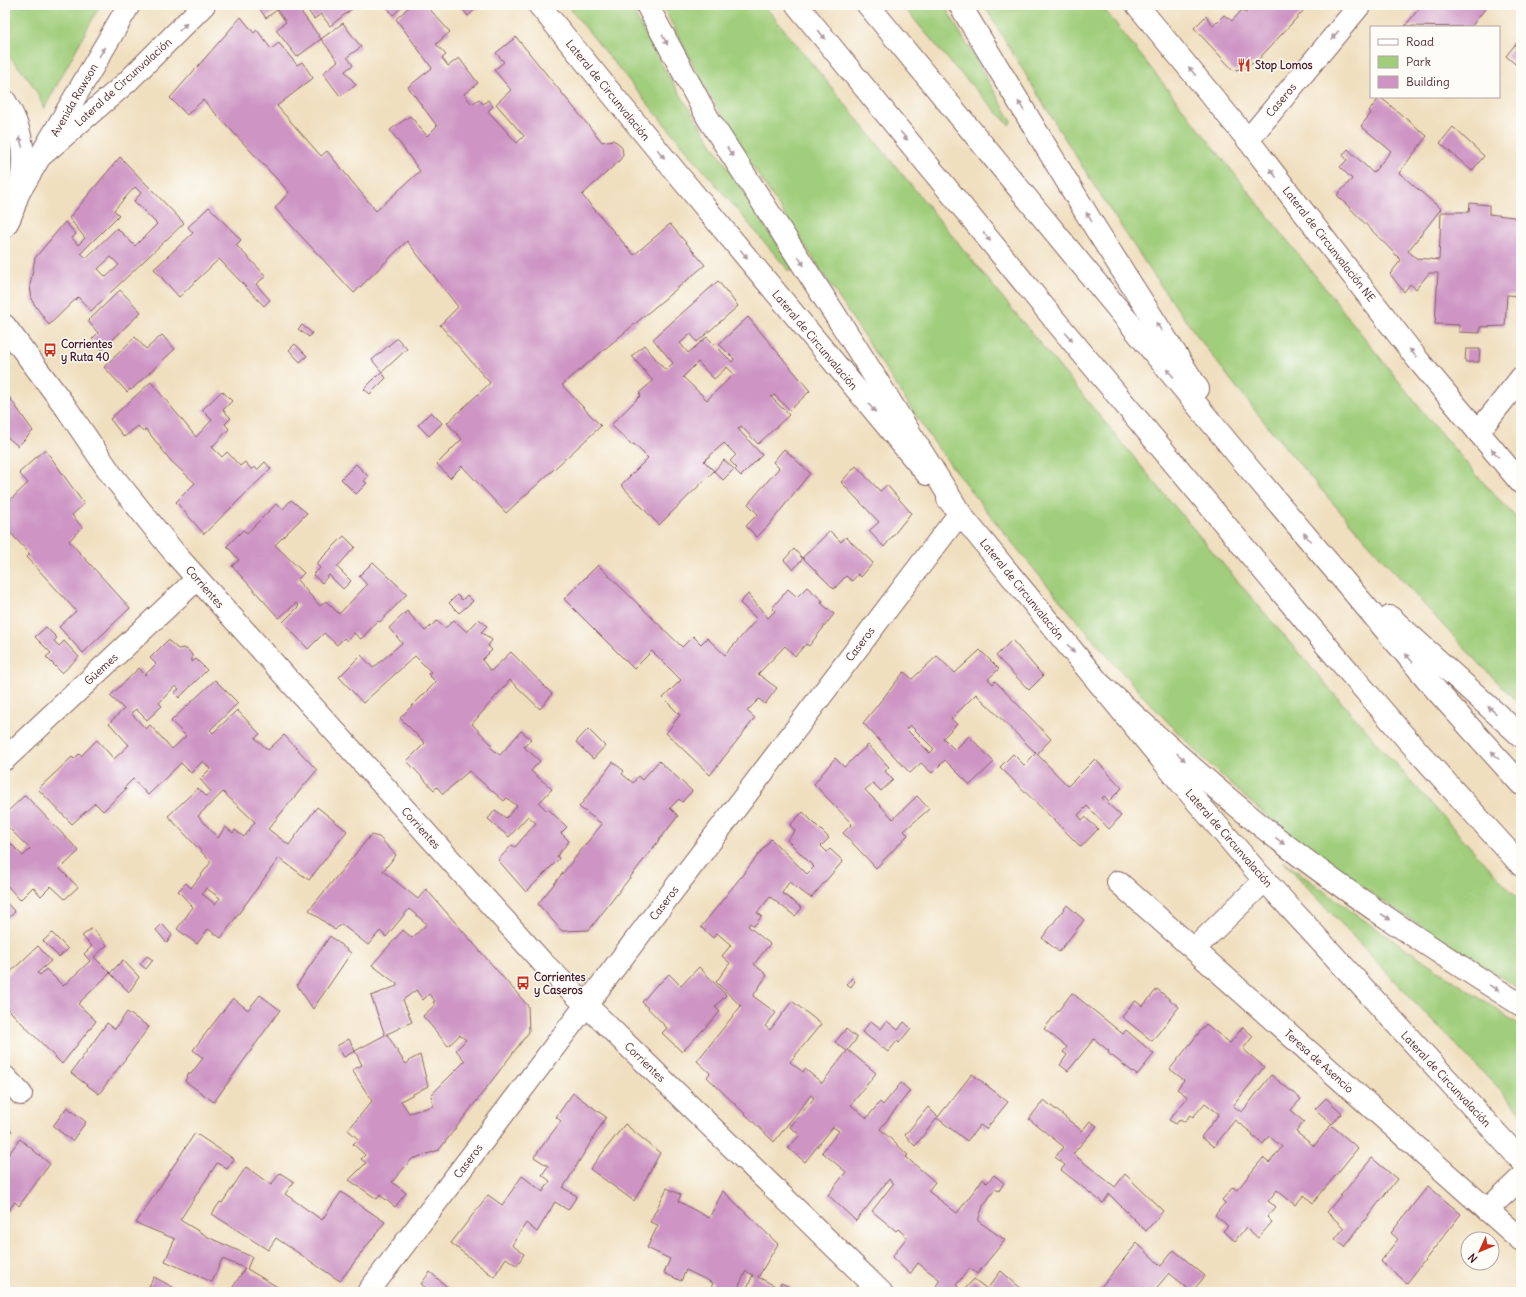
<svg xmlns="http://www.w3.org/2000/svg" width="1526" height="1297" font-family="Delius,sans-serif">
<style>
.green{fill:#a0ce7b;stroke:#757653}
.building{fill:#cd94c4;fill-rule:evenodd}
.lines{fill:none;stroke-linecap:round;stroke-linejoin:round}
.minor-casing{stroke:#84625f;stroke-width:24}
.highway-casing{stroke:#84625f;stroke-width:24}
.minor{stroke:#fff;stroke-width:22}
.highway{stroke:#fff;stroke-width:22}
.oneway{fill:#ae9aa0}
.labels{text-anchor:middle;stroke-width:3;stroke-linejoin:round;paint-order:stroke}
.poi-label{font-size:11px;font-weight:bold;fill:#4a1f2b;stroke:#fdfcf7;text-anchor:start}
.street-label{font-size:11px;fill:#4a1f2b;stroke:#fdfcf7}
</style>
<rect width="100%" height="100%" fill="#fdfcf7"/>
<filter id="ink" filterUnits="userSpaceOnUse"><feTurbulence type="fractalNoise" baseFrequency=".025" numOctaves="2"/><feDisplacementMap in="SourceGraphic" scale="8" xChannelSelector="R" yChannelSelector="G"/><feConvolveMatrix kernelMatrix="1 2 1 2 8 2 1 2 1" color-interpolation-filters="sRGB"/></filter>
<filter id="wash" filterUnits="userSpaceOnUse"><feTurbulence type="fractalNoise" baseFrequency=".012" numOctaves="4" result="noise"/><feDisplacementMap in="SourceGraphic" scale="16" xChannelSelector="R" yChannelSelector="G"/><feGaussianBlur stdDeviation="0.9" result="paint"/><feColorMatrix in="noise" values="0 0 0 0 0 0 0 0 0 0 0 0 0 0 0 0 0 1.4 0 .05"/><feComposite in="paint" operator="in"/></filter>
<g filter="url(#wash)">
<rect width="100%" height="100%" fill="#f0dfbf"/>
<g class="green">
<path d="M5 5H100L44 109C38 88 20 67 5 53Z"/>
<polygon points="567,5 629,5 669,77 792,267 793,271 788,270 662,121"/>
<path d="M662 5H764C1012 307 1254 615 1521 902V990C1428 930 1331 873 1247 799 1178 738 1118 669 1058 598 1014 545 969 491 928 434L746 156 708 93Z"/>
<polygon points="902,5 944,5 1012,122 1009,125 952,64"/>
<path d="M984 5H1101L1431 422 1480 479 1521 523V705C1472 658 1426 607 1380 556 1302 470 1226 379 1159 283 1097 193 1040 99 984 5Z"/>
<polygon points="1283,861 1358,916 1521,1026 1521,1112 1404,991"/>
</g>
<g id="blocks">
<g class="building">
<polygon points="257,5 296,5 321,39 297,57 276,30 286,22 277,10 266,18"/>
<polygon points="304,5 357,5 330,26 321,14 314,19"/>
<polygon points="389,5 402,5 403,6 393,15 387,7"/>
<polygon points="411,5 426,5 450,32 436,44 446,55 442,58 448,66 459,58 478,83 464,94 472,104 479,99 483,104 488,100 493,106 488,111 517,143 524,136 496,104 511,90 494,70 504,62 496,53 516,37 602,142 613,140 618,143 622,148 623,154 620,160 582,195 634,255 670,224 705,265 562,385 601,426 506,513 462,466 450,478 437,464 462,439 447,423 490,383 440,325 458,307 407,241 354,293 275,208 289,192 203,100 187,115 170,98 241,17 254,33 257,30 271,49 279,43 297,65 302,62 313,78 277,106 321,156 327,151 376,211 420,171 390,130 410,116 427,136 437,126 408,87 432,68 396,19"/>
<polygon points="459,5 480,5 468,16"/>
<polygon points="1254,5 1304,5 1304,10 1256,62 1234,71 1194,28 1206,16 1213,26 1224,15 1232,21 1242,10 1246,13"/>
<polygon points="1422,5 1488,5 1471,27 1405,26"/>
<polygon points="343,23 361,47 347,57 353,65 345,71 356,85 340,96 323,73 338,61 321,39"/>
<polygon points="1518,41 1521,44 1521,69 1506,56"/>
<polygon points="1380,97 1427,136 1399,173 1441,209 1408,251 1416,258 1439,260 1441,212 1469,212 1470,203 1489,205 1489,214 1521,218 1521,296 1507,295 1505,326 1480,327 1480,333 1459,332 1459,325 1435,324 1438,273 1429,273 1416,289 1410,284 1404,292 1390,274 1401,260 1337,195 1352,179 1340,167 1347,160 1343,155 1348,149 1373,173 1391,151 1361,126 1371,113 1369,111"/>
<polygon points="1453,127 1484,156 1472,171 1440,143"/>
<path d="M120 157 184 223 91 311 78 297 49 325 32 301 30 285 35 258 65 222 76 234 72 238 78 245 85 238 69 218ZM135 187 141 193 134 201 157 224 135 246 117 228 86 258 81 253 119 215 114 210ZM111 257 119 265 106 277 98 269Z"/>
<polygon points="209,207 241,240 236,245 266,276 256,284 270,300 264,306 219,259 179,297 154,269 193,233 188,227"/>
<path d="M718 281 738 306 697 342 691 334 680 343 688 353 707 337 732 362 734 359 719 344 748 317 810 391 790 410 774 395 771 397 789 415 758 444 741 426 738 429 762 455 741 476 735 470 737 468 730 461 736 455 724 443 704 461 714 471 724 460 734 469 723 480 714 471 659 525 621 485 648 458 634 444 632 445 611 425 641 395 639 393 653 381 632 356 644 345 665 370 671 365 673 363 653 339ZM698 362 714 379 727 367 734 374 707 400 683 377Z"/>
<polygon points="120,290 141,312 102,350 92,339 98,333 88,321"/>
<polygon points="302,325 312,333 309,337 298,329"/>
<polygon points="162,335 175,349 131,390 130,389 127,392 104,367 135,337 146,349"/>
<polygon points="397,338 407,349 382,372 372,360"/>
<polygon points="295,344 307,356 300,362 289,350"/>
<polygon points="1466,349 1480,349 1479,362 1465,362"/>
<polygon points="381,372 386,378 370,394 364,389"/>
<polygon points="151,382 196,437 212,420 202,410 222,391 232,401 223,410 231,418 225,424 229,429 212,447 222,457 227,452 240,466 245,462 252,470 255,467 257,470 265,462 271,469 204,534 176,502 195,483 171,461 146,429 143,432 138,426 124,437 110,419"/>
<polygon points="5,391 33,431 18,446 6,436 5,437"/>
<polygon points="431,412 442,423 429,436 418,425"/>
<polygon points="45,449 84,504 72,515 82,527 69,541 130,608 83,653 59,627 76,611 27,557 30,554 5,527 5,505 28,483 19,473"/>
<polygon points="784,449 810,473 769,525 757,537 746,526 758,514 748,504 779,468 773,462"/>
<polygon points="356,464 368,476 364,481 367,483 356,494 341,479"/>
<polygon points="856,466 880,491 887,485 911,513 884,547 869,531 879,522 841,482"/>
<polygon points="291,500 307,513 275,545 304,573 297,580 320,606 326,601 339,614 367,585 359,576 373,562 407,594 380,622 378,621 361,639 354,633 347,641 344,638 337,645 324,633 308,649 283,622 299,606 296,603 279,618 232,566 239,560 227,546 243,530 247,533 276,504 283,509"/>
<polygon points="830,531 841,542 846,537 873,563 861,577 858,574 852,581 846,576 834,589 803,558 793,570 784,560 794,549 802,558"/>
<polygon points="344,536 355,547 337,567 351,581 343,589 329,575 322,583 313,575 320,568 316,564"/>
<polygon points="598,565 682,647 693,636 701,644 707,638 725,655 757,619 740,603 748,594 768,618 775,611 772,608 788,589 797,597 807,587 823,601 821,603 834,614 809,646 806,644 795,656 785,646 758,674 777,688 765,704 759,699 747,711 755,718 710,775 666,733 680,715 663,698 681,680 652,651 634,669 564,599"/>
<polygon points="457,595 462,600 467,595 473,601 459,613 449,603"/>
<polygon points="407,611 425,631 437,621 445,628 454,620 467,632 479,619 487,626 481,632 492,640 488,646 492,650 482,660 491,671 511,652 552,694 540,709 510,680 472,724 492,745 490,747 500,755 521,731 531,739 524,747 540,761 531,771 552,789 539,803 547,811 548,809 567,827 561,833 569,841 557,856 559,859 526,892 498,860 512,845 515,847 536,823 528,816 509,837 488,819 495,810 506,818 517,806 507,798 504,801 469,771 443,794 437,787 434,790 407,761 425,743 400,718 436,682 428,674 431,672 415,656 363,703 339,677 361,655 373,668 402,643 389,628"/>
<polygon points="46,627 57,638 54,641 59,646 64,641 79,657 62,673 46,657 51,653 35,637"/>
<path d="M168 640 178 649 183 648 188 650 192 655V662L196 659 207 670 179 698 174 693 179 689 175 686 159 703 162 706 147 720 136 709 131 713 146 729 150 725 172 749 186 736 171 721 215 680 238 703 210 730 213 733 237 710 260 734 255 738 268 750 284 735 317 770 268 829 289 845 317 807 347 831 309 880 279 858 221 938 208 929 197 944 177 929 193 907 178 891 186 883 191 888 211 862 168 816 198 788 206 796 211 792 200 779 210 769 203 761 191 773 181 763 148 795 133 779 124 788 126 789 103 811 95 803 72 824 38 789 72 757 74 759 79 754 81 756 97 740 114 759 129 745 109 723 124 709 110 696 139 668 145 675 156 664 150 658ZM223 792 255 822 244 837 235 830 233 833 225 827 218 838 198 816ZM206 888 220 898 215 904 202 894Z"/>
<polygon points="1012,640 1043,676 1029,690 996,656"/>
<path d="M980 650 999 669 988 679 993 684 995 681 1051 739 1037 754 1068 786 1095 759 1122 788 1109 801 1104 796 1102 798 1121 816 1109 829 1087 806 1078 815 1082 820 1085 817 1098 829 1081 847 1000 767 1013 754 1024 765 1036 753 976 694 951 719 957 724 943 738 955 750 969 736 994 762 970 785 945 760 932 773 921 763 910 773 863 723 904 672 912 679 937 656 955 673ZM910 725 934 749 930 753 906 729Z"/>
<polygon points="588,729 605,746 593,759 576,742"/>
<polygon points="868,745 889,767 885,771 893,780 881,791 873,783 865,790 878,803 893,819 917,796 929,809 904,831 908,835 876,868 843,833 852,824 814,784 835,758 844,767"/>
<polygon points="659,761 692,791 682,802 679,799 670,808 678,816 589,930 562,931 538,904 602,824 579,807 613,762 624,771 622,774 633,783 638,776 642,780"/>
<polygon points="25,795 79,851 60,869 78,887 65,899 51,886 41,896 33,887 20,900 5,883 5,838 23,856 30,849 5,824 5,814"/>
<polygon points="803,812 829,838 821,846 827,852 830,849 843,861 811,898 789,882 782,893 802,908 795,916 770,897 757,913 762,916 754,926 750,923 748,926 770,944 754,964 767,975 753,996 776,1013 765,1026 770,1030 792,1001 821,1024 790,1062 803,1072 805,1069 822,1083 847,1051 835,1042 846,1029 857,1038 848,1050 876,1073 851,1105 867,1118 880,1102 883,1105 901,1083 910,1091 880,1129 908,1155 906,1157 935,1182 928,1191 957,1213 983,1179 987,1183 994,1175 1004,1183 999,1191 995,1189 983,1206 978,1221 1005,1240 977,1274 970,1268 956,1285 964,1292 943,1292 936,1286 940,1280 918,1263 910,1274 892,1257 907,1237 898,1229 896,1231 872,1211 893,1184 889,1179 856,1221 828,1195 846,1172 822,1152 839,1131 833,1127 805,1162 788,1148 800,1135 790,1127 814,1098 811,1095 774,1142 707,1077 710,1073 697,1061 741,1006 716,982 730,963 722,956 731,945 717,933 713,938 701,927 771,839 807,874 814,867 787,840 795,831 790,825"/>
<path d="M371 835 379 837 396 855 383 871 418 899 426 889 528 1006 529 1032 439 1150 412 1159 392 1182 406 1193 395 1207 380 1195 377 1199 349 1180 366 1163 361 1159 365 1155 353 1144 358 1139 348 1130 372 1101 352 1070 362 1065 355 1051 344 1057 337 1046 349 1039 355 1051 385 1035 371 996 397 986V984L372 965 403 930 412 938 427 924 409 909 386 937 380 931 368 945 341 924 335 930 309 910ZM416 990 423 1000 429 994 435 1001 433 1002 435 1005 423 1016 448 1046 460 1035 466 1040 456 1050 465 1061 431 1095 433 1106 409 1113 401 1101 428 1086 420 1055 410 1060 407 1064 404 1062 387 1034 412 1022 403 1000Z"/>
<polygon points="5,901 15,912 5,921"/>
<polygon points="1067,905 1084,920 1059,952 1042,938"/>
<polygon points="162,924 172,935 167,943 156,930"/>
<polygon points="92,928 107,945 94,957 110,973 123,960 139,977 129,992 110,973 78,1004 96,1021 62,1064 5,1006 5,977 38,946 51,961 37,973 40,975 46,969 63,986 90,961 84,954 92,946 82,936"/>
<polygon points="52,933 68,949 59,957 43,941"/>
<polygon points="330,936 351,953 313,1009 297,985"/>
<polygon points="147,956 153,960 146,969 140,964"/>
<polygon points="699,967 726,995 715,1007 720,1012 682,1052 662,1033 667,1028 642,1002 658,983 659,984 669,974 681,986"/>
<polygon points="852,978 855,981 851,987 847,984"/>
<polygon points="1157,989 1179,1007 1152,1041 1122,1017 1135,1001 1143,1006"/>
<polygon points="1072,993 1123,1034 1126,1030 1154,1054 1137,1075 1108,1053 1109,1051 1094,1039 1068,1071 1060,1065 1067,1055 1063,1052 1067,1047 1044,1029"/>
<polygon points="260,995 280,1010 214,1102 185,1081 189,1073 191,1074 203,1058 193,1050 233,998 248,1010"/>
<polygon points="127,1012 149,1027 99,1094 71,1073 107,1023 115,1029"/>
<polygon points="871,1021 881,1029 887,1021 898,1030 904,1022 911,1028 899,1043 897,1041 888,1052 862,1032"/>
<polygon points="1206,1024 1230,1043 1243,1027 1253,1036 1243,1049 1264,1067 1233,1106 1242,1112 1271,1075 1301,1099 1291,1110 1304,1122 1296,1132 1314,1146 1331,1125 1358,1148 1313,1203 1304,1195 1295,1205 1277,1190 1268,1201 1276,1207 1267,1217 1272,1222 1258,1238 1246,1227 1235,1241 1223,1231 1228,1226 1215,1215 1225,1203 1222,1200 1233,1187 1237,1190 1263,1158 1269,1163 1282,1147 1269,1136 1263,1144 1252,1136 1253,1134 1235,1120 1214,1147 1201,1137 1219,1114 1205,1103 1193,1117 1190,1115 1185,1122 1180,1119 1176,1124 1169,1120 1188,1097 1177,1089 1184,1080 1170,1069"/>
<polygon points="972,1074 1008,1102 986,1129 980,1125 967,1141 937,1118 915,1146 905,1135 928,1107 938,1117"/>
<polygon points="573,1093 606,1117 563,1188 577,1196 568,1210 555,1202 537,1232 526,1223 512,1245 524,1254 517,1266 506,1258 494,1277 451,1243 488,1195 502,1205 522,1176 543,1192 550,1181 542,1175 548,1166 534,1157 561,1121 556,1117"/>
<polygon points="1326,1098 1342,1113 1332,1124 1315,1109"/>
<polygon points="1044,1100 1082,1131 1090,1121 1097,1126 1073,1154 1115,1187 1125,1174 1163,1211 1146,1231 1109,1194 1103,1203 1061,1170 1065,1165 1055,1157 1064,1147 1029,1119"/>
<polygon points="67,1107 86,1122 72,1141 53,1126"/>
<polygon points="625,1124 660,1153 634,1201 590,1169"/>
<polygon points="5,1125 12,1131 5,1139"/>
<polygon points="195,1133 234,1159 227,1169 217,1163 180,1220 210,1238 252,1257 247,1269 286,1292 230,1292 245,1268 222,1259 212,1282 165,1261 175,1239 136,1223"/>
<polygon points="20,1139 50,1164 19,1206 15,1202 5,1215 5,1159"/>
<polygon points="1372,1158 1397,1179 1344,1247 1335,1239 1344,1228 1327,1212"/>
<polygon points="246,1167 271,1185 280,1173 294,1182 285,1194 322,1220 341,1192 385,1222 340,1281 276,1238 268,1250 212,1214 220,1202 222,1203"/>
<polygon points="1428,1186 1461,1214 1407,1283 1381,1261 1398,1239 1391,1233"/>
<polygon points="667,1188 681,1195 678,1201 709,1218 723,1191 778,1244 758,1277 779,1288 781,1283 795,1290 794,1292 745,1292 753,1275 746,1271 736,1292 709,1292 713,1283 686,1270 681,1281 664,1273 670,1259 647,1248 658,1225 650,1222"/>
<polygon points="1137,1243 1161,1266 1174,1250 1205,1276 1192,1292 1169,1273 1153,1292 1097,1292"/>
<polygon points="1001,1271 1023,1290 1021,1292 966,1292 964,1290 974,1279 987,1289"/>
<polygon points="430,1272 453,1292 431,1292 421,1284"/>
<polygon points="154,1277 167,1284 182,1292 146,1292"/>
</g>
</g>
</g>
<g filter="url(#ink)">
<use href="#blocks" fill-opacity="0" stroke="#84625f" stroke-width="1"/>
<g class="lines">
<g class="minor-casing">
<g id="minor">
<polyline points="539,5 679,176 927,474"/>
<polyline points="1137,5 1248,140 1418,360 1521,483"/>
<polyline points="1248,140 1360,5"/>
<polyline points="42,155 127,82 204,5"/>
<polyline points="5,326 67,409 111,474 177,556 543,963 881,1292"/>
<polyline points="1478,432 1521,378"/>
<polyline points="948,499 1181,783 1258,873 1521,1160"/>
<polyline points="5,759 197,579"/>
<polyline points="1118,882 1521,1240"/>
<polyline points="1194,949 1265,880"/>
<polyline points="5,1077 21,1094"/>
<polyline points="1487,1210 1521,1178"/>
<polyline points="368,1292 960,513"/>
</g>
</g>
<g class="highway-casing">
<g id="highway">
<polyline points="647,5 708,118 856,347 960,513"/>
<polyline points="797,5 1058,324 1308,624 1405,737 1521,865"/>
<polyline points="868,5 1247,466 1437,691 1521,784"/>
<polyline points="960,5 1094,226 1198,389"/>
<path d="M5 101C25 133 28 165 16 200 13 209 11 218 5 226"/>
<polyline points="18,194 129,5"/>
<polyline points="1390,617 1521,736"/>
<path d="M1100 684C1154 733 1207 783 1264 828 1345 893 1433 949 1521 1005"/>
</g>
</g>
<use href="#minor" class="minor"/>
<use href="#highway" class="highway"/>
</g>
<defs><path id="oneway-solid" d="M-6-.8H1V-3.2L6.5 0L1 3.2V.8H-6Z"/></defs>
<g class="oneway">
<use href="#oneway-solid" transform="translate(183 27) rotate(-45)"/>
<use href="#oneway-solid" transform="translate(822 35) rotate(51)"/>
<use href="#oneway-solid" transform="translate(1335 35) rotate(130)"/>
<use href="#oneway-solid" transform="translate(665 40) rotate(62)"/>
<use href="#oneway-solid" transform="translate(102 52) rotate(-60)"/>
<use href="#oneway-solid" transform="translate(1192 71) rotate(-129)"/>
<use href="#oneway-solid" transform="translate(1021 106) rotate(-121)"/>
<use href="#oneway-solid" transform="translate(904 136) rotate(51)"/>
<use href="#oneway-solid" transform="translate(21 142) rotate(-105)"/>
<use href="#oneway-solid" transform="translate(730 152) rotate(58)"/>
<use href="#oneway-solid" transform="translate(661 154) rotate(51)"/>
<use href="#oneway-solid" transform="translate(1273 173) rotate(-128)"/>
<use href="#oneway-solid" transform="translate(1089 217) rotate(-121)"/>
<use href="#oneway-solid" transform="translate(987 237) rotate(51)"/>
<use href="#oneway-solid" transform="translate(744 254) rotate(50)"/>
<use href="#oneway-solid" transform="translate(801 261) rotate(57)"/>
<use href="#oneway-solid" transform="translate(1159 327) rotate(-123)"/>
<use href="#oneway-solid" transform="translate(1069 337) rotate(50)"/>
<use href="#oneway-solid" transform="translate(1413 353) rotate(-128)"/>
<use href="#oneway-solid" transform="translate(1170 373) rotate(-130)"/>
<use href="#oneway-solid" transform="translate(872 408) rotate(50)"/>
<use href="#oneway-solid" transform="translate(1495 453) rotate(-130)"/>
<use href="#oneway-solid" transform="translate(1307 537) rotate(-130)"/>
<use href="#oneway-solid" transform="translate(1071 649) rotate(51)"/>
<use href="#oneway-solid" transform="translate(1409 658) rotate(-130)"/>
<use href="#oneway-solid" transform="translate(1492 710) rotate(-139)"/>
<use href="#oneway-solid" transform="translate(1495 755) rotate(-132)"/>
<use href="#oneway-solid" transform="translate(1181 757) rotate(42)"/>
<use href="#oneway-solid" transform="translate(1280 841) rotate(38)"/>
<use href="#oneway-solid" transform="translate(1386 917) rotate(33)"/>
<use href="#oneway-solid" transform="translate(1494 988) rotate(32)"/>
</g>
</g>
<defs>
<g id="restaurant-bare" transform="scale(1.08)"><path d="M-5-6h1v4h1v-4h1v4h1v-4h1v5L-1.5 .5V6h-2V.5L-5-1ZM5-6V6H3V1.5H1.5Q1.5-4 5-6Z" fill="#c8321e" stroke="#fdfcf7" stroke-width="2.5" paint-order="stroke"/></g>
<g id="bus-bare" transform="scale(1.08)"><path d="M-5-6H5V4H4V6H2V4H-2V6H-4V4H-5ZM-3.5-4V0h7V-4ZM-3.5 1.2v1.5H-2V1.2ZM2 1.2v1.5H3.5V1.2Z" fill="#c8321e" stroke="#fdfcf7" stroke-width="2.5" paint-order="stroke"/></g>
</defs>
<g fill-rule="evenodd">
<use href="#restaurant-bare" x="1244" y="65"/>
<use href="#bus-bare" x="50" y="350"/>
<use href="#bus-bare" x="523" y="983"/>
</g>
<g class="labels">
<g class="poi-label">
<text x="1255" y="69">Stop Lomos</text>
<text x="61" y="348">Corrientes<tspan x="61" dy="13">y Ruta 40</tspan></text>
<text x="534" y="981">Corrientes<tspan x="534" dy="13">y Caseros</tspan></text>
</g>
<g class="street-label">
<text transform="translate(123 82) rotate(-42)" y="4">Lateral de Circunvalación</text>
<text transform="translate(608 90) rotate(51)" y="4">Lateral de Circunvalación</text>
<text transform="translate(74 100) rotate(-60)" y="4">Avenida Rawson</text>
<text transform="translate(1281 100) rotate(-50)" y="4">Caseros</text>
<text transform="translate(1329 244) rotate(52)" y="4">Lateral de Circunvalación NE</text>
<text transform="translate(815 340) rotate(50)" y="4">Lateral de Circunvalación</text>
<text transform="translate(205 587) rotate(49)" y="4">Corrientes</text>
<text transform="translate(1022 589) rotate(51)" y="4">Lateral de Circunvalación</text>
<text transform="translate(860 644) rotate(-53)" y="4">Caseros</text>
<text transform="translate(101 669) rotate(-43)" y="4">Güemes</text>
<text transform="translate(421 828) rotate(48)" y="4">Corrientes</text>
<text transform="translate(1229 838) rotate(49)" y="4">Lateral de Circunvalación</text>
<text transform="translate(664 903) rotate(-53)" y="4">Caseros</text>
<text transform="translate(1319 1061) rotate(42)" y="4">Teresa de Asencio</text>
<text transform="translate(645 1062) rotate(44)" y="4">Corrientes</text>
<text transform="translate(1446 1079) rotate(47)" y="4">Lateral de Circunvalación</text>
<text transform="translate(468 1161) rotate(-53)" y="4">Caseros</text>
</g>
</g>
<rect width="1526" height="1297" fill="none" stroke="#fdfcf7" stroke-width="20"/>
<rect x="1370" y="26" width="130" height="72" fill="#fdfcf7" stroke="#b5a4a5"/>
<rect x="1378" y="39" width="20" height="6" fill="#ffffff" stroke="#b5a4a5"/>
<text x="1406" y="46" font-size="12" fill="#4a1f2b">Road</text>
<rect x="1378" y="56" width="20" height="12" fill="#a0ce7b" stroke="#b5a4a5"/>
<text x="1406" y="66" font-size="12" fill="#4a1f2b">Park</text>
<rect x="1378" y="76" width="20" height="12" fill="#cd94c4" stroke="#b5a4a5"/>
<text x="1406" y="86" font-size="12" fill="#4a1f2b">Building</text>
<g transform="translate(1480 1251) rotate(226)"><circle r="19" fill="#fdfcf7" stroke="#b5a4a5"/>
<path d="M0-3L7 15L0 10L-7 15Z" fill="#c8321e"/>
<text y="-6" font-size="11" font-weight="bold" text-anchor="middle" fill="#4a1f2b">N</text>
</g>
</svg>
